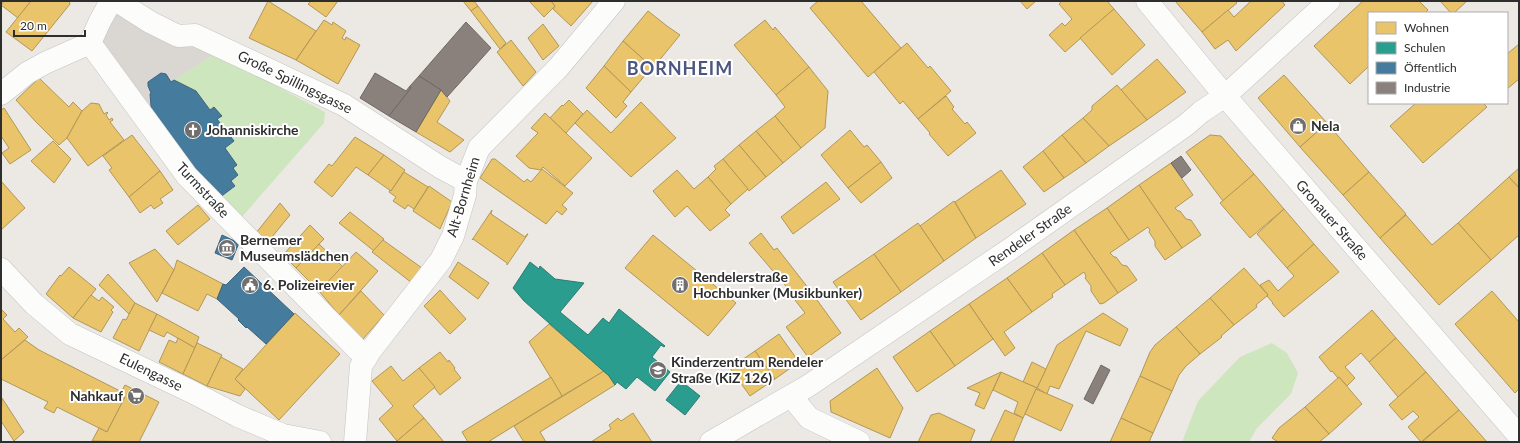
<svg xmlns="http://www.w3.org/2000/svg" width="1520" height="443" font-family="Lato,sans-serif">
<style>
.green{fill:#cee6be}
.plaza{fill:#dad6d2}
.homes{fill:#e9c46a;stroke:#b19758}
.schools{fill:#2a9d8f;stroke:#2b7c72}
.public{fill:#457b9d;stroke:#3e647c}
.industry{fill:#8a817c;stroke:#6e6865}
.lines{fill:none;stroke-linecap:round;stroke-linejoin:round}
.minor-casing{stroke:#c5c4c5;stroke-width:23}
.minor{stroke:#fcfcfb;stroke-width:22}
.labels{text-anchor:middle;stroke-width:4;stroke-linejoin:round;paint-order:stroke}
.street-label{font-size:14px;fill:#2e2e2e;stroke:#fff}
.poi-label{font-size:14px;font-weight:bold;fill:#2e2e2e;stroke:#fff;text-anchor:start}
.district-label{font-size:18px;font-weight:bold;letter-spacing:1px;fill:#4d5680;stroke:#fff}
</style>
<rect width="100%" height="100%" fill="#ece8e4"/>
<g class="green">
<polygon points="211,53 218,55 325,112 324,123 241,218 193,176 150,119 152,118 191,170 193,168 202,181 206,178 219,198 235,187 231,181 238,175 233,168 237,165 225,148 234,141 217,119 222,116 215,107 210,110 196,91 174,80 209,58"/>
<polygon points="1272,343 1287,353 1298,373 1291,394 1257,428 1249,442 1182,442 1198,401 1240,357"/>
</g>
<polygon class="plaza" points="111,1 211,53 209,58 171,82 161,73 148,82 148,86 151,93 150,94 152,118 90,43"/>
<g class="homes">
<polygon points="4,1 31,1 18,18 1,5"/>
<polygon points="31,1 69,1 70,4 32,51 6,32"/>
<polygon points="268,1 316,31 296,60 249,38"/>
<polygon points="311,1 338,1 326,17 308,4"/>
<polygon points="463,1 474,1 478,6 471,11"/>
<polygon points="529,1 551,1 555,6 544,17"/>
<polygon points="551,1 593,1 571,26 553,9 555,6"/>
<polygon points="818,1 861,1 901,48 868,77 810,8"/>
<polygon points="1020,1 1036,1 1027,9"/>
<polygon points="1062,1 1107,1 1114,9 1065,52 1049,35 1062,23 1065,26 1072,19 1059,4"/>
<polygon points="1175,1 1235,1 1237,3 1202,32"/>
<polygon points="1251,1 1282,1 1285,5 1236,51 1228,40 1215,49 1202,32 1228,10 1234,17"/>
<polygon points="1363,1 1419,1 1428,10 1425,13 1369,13 1369,66 1350,84 1314,46"/>
<polygon points="1440,1 1467,1 1454,13 1451,13"/>
<polygon points="478,6 506,43 500,49 471,11"/>
<polygon points="1114,9 1145,45 1112,75 1080,38"/>
<polygon points="648,11 667,26 680,35 653,68 623,41"/>
<polygon points="324,20 332,25 333,22 346,31 342,38 345,40 346,37 360,45 338,84 296,60"/>
<polygon points="765,20 773,30 775,27 809,67 776,95 734,45"/>
<polygon points="543,24 559,46 543,60 528,38"/>
<polygon points="511,40 536,72 523,86 497,52"/>
<polygon points="623,41 652,67 631,92 604,66"/>
<polygon points="907,43 928,68 930,66 951,91 918,119 903,101 900,104 874,72"/>
<polygon points="1519,44 1519,79 1507,89 1507,54"/>
<polygon points="1157,59 1186,92 1147,120 1121,90"/>
<polygon points="604,66 631,92 623,102 627,106 616,118 586,88"/>
<polygon points="809,67 828,91 825,128 801,148 775,116 785,107 776,95"/>
<polygon points="1284,75 1327,123 1300,147 1258,98"/>
<polygon points="39,78 69,107 73,102 82,111 67,138 59,145 35,121 16,100"/>
<polygon points="1117,85 1147,120 1109,146 1083,118 1092,110 1092,106"/>
<polygon points="441,90 450,101 437,122 464,140 450,152 416,132"/>
<polygon points="946,96 954,107 952,109 965,124 967,122 976,133 948,156 929,134 930,133 918,119"/>
<polygon points="569,100 583,114 566,133 550,118 562,105 563,106"/>
<polygon points="641,102 676,138 631,177 575,123 587,110 611,133"/>
<polygon points="91,103 99,104 104,114 107,112 108,113 106,115 109,120 112,118 113,120 110,122 124,140 88,166 67,138 82,111"/>
<polygon points="1416,103 1483,103 1487,107 1423,163 1390,126"/>
<polygon points="4,108 31,150 10,164 2,153 9,148 1,136 1,110"/>
<polygon points="545,113 592,158 565,186 543,167 541,170 529,168 516,156 538,133 531,128"/>
<polygon points="775,116 801,148 783,163 756,131"/>
<polygon points="1083,118 1109,146 1086,163 1062,135"/>
<polygon points="1327,123 1369,172 1343,195 1300,147"/>
<polygon points="850,130 864,147 867,145 881,162 848,188 821,155"/>
<polygon points="756,131 783,163 766,177 739,145"/>
<polygon points="132,135 160,171 129,197 109,170 112,168 103,156"/>
<polygon points="1062,135 1086,163 1064,178 1043,151"/>
<polygon points="1210,135 1221,136 1254,174 1223,201 1186,152"/>
<polygon points="355,137 384,155 368,175 356,167 332,197 314,182 329,164 332,166"/>
<polygon points="53,141 71,159 54,183 31,161"/>
<polygon points="739,145 766,177 749,191 723,159"/>
<polygon points="1043,151 1064,178 1044,192 1023,167"/>
<polygon points="384,155 405,170 391,191 368,175"/>
<polygon points="492,159 495,159 524,182 527,179 531,182 542,169 573,193 562,205 567,209 562,215 557,211 546,224 480,178"/>
<polygon points="723,159 748,189 731,204 708,177 716,169 714,166"/>
<polygon points="881,162 892,178 861,203 848,188"/>
<polygon points="1171,163 1193,195 1175,208 1178,211 1180,211 1186,219 1191,220 1201,235 1182,248 1139,185"/>
<polygon points="1519,168 1519,188 1509,177"/>
<polygon points="677,170 694,189 708,177 731,204 725,210 730,215 710,231 687,206 675,217 653,191"/>
<polygon points="1001,170 1026,204 976,238 955,202"/>
<polygon points="160,171 173,190 160,199 163,203 154,209 151,205 140,213 129,197"/>
<polygon points="404,172 428,187 414,209 408,205 405,209 393,201 396,197 389,192 390,190 391,191"/>
<polygon points="1369,172 1406,214 1380,238 1343,195"/>
<polygon points="1254,174 1284,209 1250,238 1220,203"/>
<polygon points="1509,177 1519,188 1519,235 1491,260 1458,223"/>
<polygon points="1,181 25,208 1,230"/>
<polygon points="826,182 840,199 793,234 781,217"/>
<polygon points="1139,185 1182,248 1165,260 1155,246 1155,241 1149,232 1150,230 1148,227 1129,240 1107,208"/>
<polygon points="429,186 452,202 440,229 413,211"/>
<polygon points="954,201 976,238 944,261 920,226"/>
<polygon points="280,203 290,215 267,243 256,233"/>
<polygon points="198,205 210,219 178,245 166,231"/>
<polygon points="1107,208 1129,240 1110,253 1114,257 1116,257 1122,265 1127,266 1137,280 1118,293 1074,230"/>
<polygon points="1284,209 1314,244 1287,268 1257,234"/>
<polygon points="492,210 491,214 525,237 527,234 528,234 507,265 507,263 473,239 472,240"/>
<polygon points="350,212 384,239 374,251 339,223"/>
<polygon points="1406,215 1432,245 1458,223 1491,260 1439,305 1380,238"/>
<polygon points="918,223 944,261 901,292 874,254"/>
<polygon points="310,225 324,239 296,268 283,255"/>
<polygon points="1074,230 1118,293 1104,303 1100,304 1091,291 1091,286 1085,278 1086,276 1084,272 1065,285 1042,253"/>
<polygon points="761,233 774,250 777,248 809,289 796,298 749,243"/>
<polygon points="653,235 736,303 708,336 625,268"/>
<polygon points="383,240 422,268 412,283 372,252"/>
<polygon points="319,244 343,267 319,291 296,268"/>
<polygon points="1314,244 1339,272 1284,317 1272,303 1273,303 1267,296 1268,295 1260,285 1269,280 1278,291 1294,276 1287,268"/>
<polygon points="155,249 174,270 157,302 129,263"/>
<polygon points="356,252 378,271 339,315 319,291"/>
<polygon points="1042,253 1065,285 1052,294 1053,297 1032,312 1007,278"/>
<polygon points="874,254 901,292 861,320 833,282"/>
<polygon points="177,260 223,284 217,299 207,294 198,311 162,293 174,270"/>
<polygon points="458,262 489,283 478,299 449,277"/>
<polygon points="69,267 96,289 73,318 46,294 60,275 61,276"/>
<polygon points="1244,268 1268,295 1256,305 1257,307 1234,325 1210,298"/>
<polygon points="108,274 135,303 129,314 99,285"/>
<polygon points="1007,278 1032,312 1004,332 1015,348 1005,356 969,304"/>
<polygon points="809,289 841,333 808,357 786,327 805,313 795,300"/>
<polygon points="440,290 466,319 450,334 424,306"/>
<polygon points="361,291 384,315 363,339 339,315"/>
<polygon points="1492,291 1519,322 1519,389 1515,393 1455,324"/>
<polygon points="91,295 99,301 102,297 114,307 111,310 113,312 101,332 73,318"/>
<polygon points="1210,298 1234,325 1221,336 1222,337 1200,354 1176,327"/>
<polygon points="135,303 157,314 139,351 113,338 123,319 126,320"/>
<polygon points="969,304 993,339 955,366 930,331"/>
<polygon points="1,309 7,315 3,319 15,332 19,328 28,337 1,360"/>
<polygon points="1372,310 1396,338 1369,362 1361,353 1345,367 1355,378 1347,386 1339,377 1338,378 1332,371 1331,372 1319,357"/>
<polygon points="295,313 340,354 279,420 235,379"/>
<polygon points="1103,313 1128,329 1120,346 1086,331 1059,389 1050,386 1047,394 1037,388 1057,345"/>
<polygon points="157,314 199,337 195,348 167,332 164,337 149,330"/>
<polygon points="549,324 604,371 562,396 529,342"/>
<polygon points="1176,327 1200,354 1186,366 1179,375 1172,391 1140,376 1150,352 1155,345"/>
<polygon points="930,331 955,366 917,392 893,357"/>
<polygon points="779,334 799,362 775,379 755,351"/>
<polygon points="178,338 195,348 183,374 159,362 169,340 176,343"/>
<polygon points="1396,338 1426,372 1398,397 1369,362"/>
<polygon points="25,340 39,350 122,392 120,394 125,397 107,432 57,407 54,413 44,408 48,402 1,379 1,360"/>
<polygon points="197,343 222,355 207,386 183,374"/>
<polygon points="755,351 775,379 750,396 730,368"/>
<polygon points="440,352 448,362 449,360 455,368 454,369 461,378 440,395 419,368"/>
<polygon points="221,357 243,369 235,379 245,389 240,396 207,386"/>
<polygon points="1032,362 1046,369 1037,388 1023,382"/>
<polygon points="391,366 403,381 419,368 435,387 413,406 424,418 397,441 379,419 393,406 372,381"/>
<polygon points="877,368 903,408 890,438 831,412 830,401"/>
<polygon points="604,371 609,376 615,385 540,432 546,442 524,442 514,426"/>
<polygon points="1001,372 1037,388 1023,418 1014,413 1018,402 993,390"/>
<polygon points="1001,372 984,409 975,405 980,393 967,388"/>
<polygon points="1426,372 1459,410 1421,442 1408,427 1419,417 1413,411 1402,420 1389,405"/>
<polygon points="1140,376 1172,391 1153,433 1121,418"/>
<polygon points="551,377 562,396 488,442 468,442 462,432"/>
<polygon points="1339,377 1362,404 1329,434 1305,407"/>
<polygon points="125,385 159,402 139,442 92,441 99,428 107,432 125,397 120,394"/>
<polygon points="1036,389 1073,405 1061,431 1025,414"/>
<polygon points="2,398 24,432 14,441 1,421"/>
<polygon points="1305,407 1329,434 1319,442 1278,442 1272,438 1279,428"/>
<polygon points="1005,410 1023,418 1013,442 990,442"/>
<polygon points="1459,410 1487,442 1422,442"/>
<polygon points="633,413 652,442 591,442 611,429 609,425 618,418 621,421"/>
<polygon points="939,413 975,430 970,442 918,442 931,415"/>
<polygon points="424,418 444,442 396,442 397,441"/>
<polygon points="1121,418 1153,433 1149,442 1110,442"/>
</g>
<g class="schools">
<polygon points="530,262 539,269 540,266 555,279 584,283 560,312 588,335 603,318 609,323 619,309 665,346 664,347 661,345 652,357 670,372 655,391 637,377 626,389 617,382 615,385 609,376 524,301 513,288"/>
<polygon points="681,381 700,396 685,415 666,400"/>
</g>
<g class="public">
<polygon points="161,73 166,74 171,82 174,80 196,91 210,110 214,107 222,116 217,119 234,141 225,148 237,165 233,168 238,175 231,181 235,186 219,198 206,178 202,181 152,118 150,94 151,93 148,86 148,82"/>
<polygon points="222,235 239,243 232,260 215,253"/>
<polygon points="244,267 294,314 266,344 247,327 246,328 238,320 239,319 217,299 223,284 226,285"/>
</g>
<g class="industry">
<polygon points="466,22 491,48 447,97 441,90 419,76"/>
<polygon points="375,73 406,91 410,86 411,88 389,116 360,98"/>
<polygon points="419,76 441,90 416,132 389,116 411,88 410,86"/>
<polygon points="1181,156 1191,170 1182,178 1171,163"/>
<polygon points="1101,365 1110,370 1093,404 1084,399"/>
</g>
<g class="lines">
<g class="minor-casing">
<g id="minor">
<polyline points="117,1 150,22 178,36 195,35 344,105 440,167 466,181"/>
<polyline points="1147,1 1225,96 1519,436"/>
<polyline points="90,43 187,176 366,358"/>
<polyline points="1,94 27,73 45,63 90,43 100,21 111,1"/>
<polyline points="1,269 34,304 70,334 192,392 238,416 283,435 320,442"/>
<polyline points="791,396 809,418 859,442"/>
<polyline points="355,442 361,366 371,350 441,260 453,236 465,195 466,181 479,148 558,68 614,1"/>
<polyline points="711,442 808,386 1013,247 1186,125 1201,112 1225,96 1329,1"/>
</g>
</g>
<use href="#minor" class="minor"/>
</g>
<defs>
<g id="shop-disc" transform="scale(0.9)"><circle r="9.5" fill="#706f6e" stroke="#fff"/><path d="M-5-2.5h2.3a2.7 3.5 0 0 1 5.4 0H5L5.5 6h-11ZM-1.5-2.5h3a1.5 2.3 0 0 0-3 0Z" fill="#fff"/></g>
<g id="church-disc" transform="scale(0.9)"><circle r="9.5" fill="#706f6e" stroke="#fff"/><path d="M-1.2-6h2.4v3.5h3.3v2.4h-3.3V6h-2.4V-.1h-3.3v-2.4h3.3Z" fill="#fff"/></g>
<g id="museum-disc" transform="scale(0.9)"><circle r="9.5" fill="#706f6e" stroke="#fff"/><path d="M0-6L6-3V-2H-6V-3ZM-5-1h2V3h-2ZM-1-1h2V3h-2ZM3-1h2V3H3ZM-6 4H6V6H-6Z" fill="#fff"/></g>
<g id="civic-disc" transform="scale(0.9)"><circle r="9.5" fill="#706f6e" stroke="#fff"/><path d="M-.6-6.5H3V-4.5H.6V-3L4-1V1h2V6H-6V1h2V-1L-.6-3ZM-1.2 2.5V6h2.4V2.5Z" fill="#fff"/></g>
<g id="building-disc" transform="scale(0.9)"><circle r="9.5" fill="#706f6e" stroke="#fff"/><path d="M-4-6H4V6H1V3H-1V6H-4ZM-2.5-4.3h1.7v1.8h-1.7ZM.8-4.3h1.7v1.8H.8ZM-2.5-1h1.7V.8h-1.7ZM.8-1h1.7V.8H.8Z" fill="#fff"/></g>
<g id="school-disc" transform="scale(0.9)"><circle r="9.5" fill="#706f6e" stroke="#fff"/><path d="M0-5L7-2L0 1L-7-2ZM-4 1L0 2.5L4 1V4Q0 6-4 4Z" fill="#fff"/></g>
<g id="supermarket-disc" transform="scale(0.9)"><circle r="9.5" fill="#706f6e" stroke="#fff"/><path d="M-6-5.5h2.5l.6 2H6L4.5 2H-2.5L-4.4-4H-6ZM-1.5 3.2a1.3 1.3 0 1 0 .1 0ZM3 3.2a1.3 1.3 0 1 0 .1 0Z" fill="#fff"/></g>
</defs>
<g fill-rule="evenodd">
<use href="#shop-disc" x="1298" y="126"/>
<use href="#church-disc" x="193" y="130"/>
<use href="#museum-disc" x="227" y="248"/>
<use href="#civic-disc" x="250" y="285"/>
<use href="#building-disc" x="680" y="285"/>
<use href="#school-disc" x="658" y="370"/>
<use href="#supermarket-disc" x="136" y="396"/>
</g>
<g class="labels">
<g class="street-label">
<text transform="translate(295 82) rotate(26)" y="5">Große Spillingsgasse</text>
<text transform="translate(203 190) rotate(47)" y="5">Turmstraße</text>
<text transform="translate(463 197) rotate(-73)" y="5">Alt-Bornheim</text>
<text transform="translate(1332 220) rotate(49)" y="5">Gronauer Straße</text>
<text transform="translate(1030 235) rotate(-35)" y="5">Rendeler Straße</text>
<text transform="translate(151 372) rotate(26)" y="5">Eulengasse</text>
</g>
<g class="poi-label">
<text x="1311" y="131">Nela</text>
<text x="206" y="135">Johanniskirche</text>
<text x="240" y="245">Bernemer<tspan x="240" dy="16">Museumslädchen</tspan></text>
<text x="693" y="282">Rendelerstraße<tspan x="693" dy="16">Hochbunker (Musikbunker)</tspan></text>
<text x="263" y="290">6. Polizeirevier</text>
<text x="671" y="367">Kinderzentrum Rendeler<tspan x="671" dy="16">Straße (KiZ 126)</tspan></text>
<text x="123" y="401" text-anchor="end">Nahkauf</text>
</g>
<g class="district-label">
<text x="680" y="75">BORNHEIM</text>
</g>
</g>
<rect width="1520" height="443" fill="none" stroke="#2e2e2e" stroke-width="4"/>
<rect x="1368" y="12" width="140" height="92" fill="#ffffff" stroke="#ababab"/>
<rect x="1376" y="22" width="20" height="12" fill="#e9c46a" stroke="#ababab"/>
<text x="1404" y="32" font-size="12" fill="#2e2e2e">Wohnen</text>
<rect x="1376" y="42" width="20" height="12" fill="#2a9d8f" stroke="#ababab"/>
<text x="1404" y="52" font-size="12" fill="#2e2e2e">Schulen</text>
<rect x="1376" y="62" width="20" height="12" fill="#457b9d" stroke="#ababab"/>
<text x="1404" y="72" font-size="12" fill="#2e2e2e">Öffentlich</text>
<rect x="1376" y="82" width="20" height="12" fill="#8a817c" stroke="#ababab"/>
<text x="1404" y="92" font-size="12" fill="#2e2e2e">Industrie</text>
<path d="M14 30v6h71v-6" fill="none" stroke="#2e2e2e" stroke-width="2"/>
<text x="20" y="30" font-size="12" fill="#2e2e2e" stroke="#ffffff" stroke-width="3" paint-order="stroke">20 m</text>
</svg>
